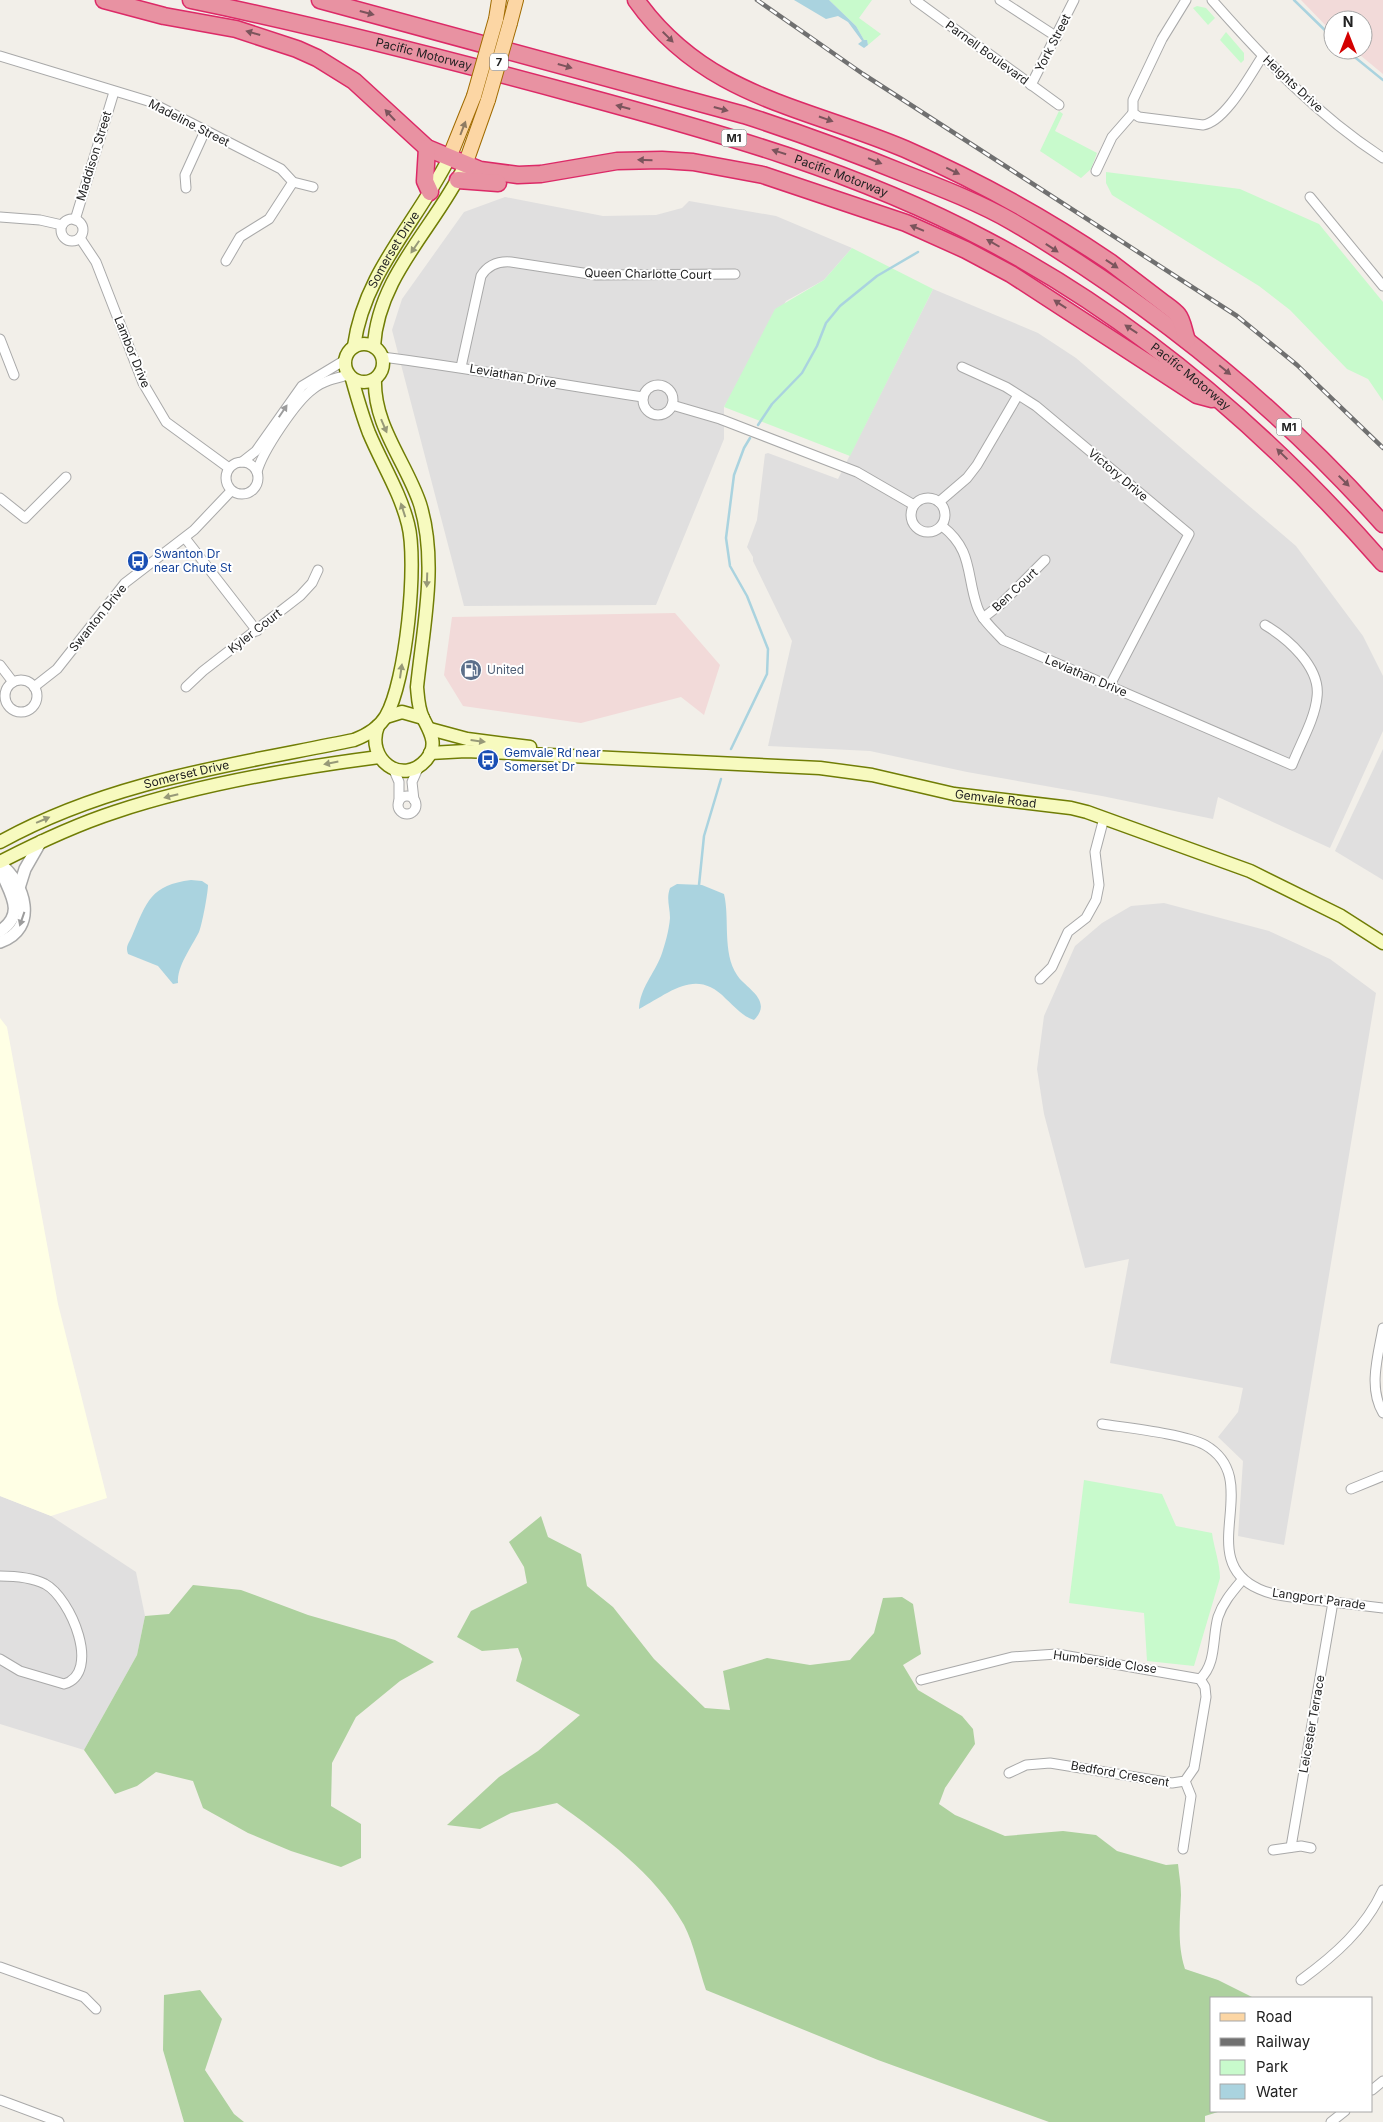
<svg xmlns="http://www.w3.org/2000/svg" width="1383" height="2122" font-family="Inter,sans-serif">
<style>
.residential{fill:#e0dfdf}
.commercial{fill:#f2dad9}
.education{fill:#ffffe5}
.forest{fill:#add19e}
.park{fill:#c8facc}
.water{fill:#aad3df}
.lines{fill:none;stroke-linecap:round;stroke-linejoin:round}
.stream{stroke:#aad3df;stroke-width:2.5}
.minor-casing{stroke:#a9a9a9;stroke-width:11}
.tertiary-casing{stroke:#a9a9a9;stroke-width:14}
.secondary-casing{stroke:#707d05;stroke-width:15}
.primary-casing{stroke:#a06b00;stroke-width:16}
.motorway-casing{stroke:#dc2a67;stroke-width:19}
.minor{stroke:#fff;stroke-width:9}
.tertiary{stroke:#fff;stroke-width:11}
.secondary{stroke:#f7fabf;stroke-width:12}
.primary{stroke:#fcd6a4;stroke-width:14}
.motorway{stroke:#e892a2;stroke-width:16}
.rail-casing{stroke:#707070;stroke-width:4.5}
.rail{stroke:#fff;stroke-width:2.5;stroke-dasharray:8;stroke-linecap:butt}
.primary-bridge-casing{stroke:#a06b00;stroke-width:16;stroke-linecap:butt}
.primary-bridge{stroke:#fcd6a4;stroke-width:14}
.oneway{fill:#7b545c}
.oneway2{fill:#8f7c63}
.oneway3{fill:#979978}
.oneway4{fill:#9c9c9c}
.labels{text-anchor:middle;stroke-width:4;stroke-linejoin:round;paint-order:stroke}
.shield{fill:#fff;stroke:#646464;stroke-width:1}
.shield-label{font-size:11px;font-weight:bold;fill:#222}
.street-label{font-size:12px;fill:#222;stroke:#fff}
.transit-label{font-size:12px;fill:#164399;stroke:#fff;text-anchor:start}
.service-label{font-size:12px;fill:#4e5e75;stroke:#fff;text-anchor:start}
</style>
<rect width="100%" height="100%" fill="#f2efe9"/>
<g class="residential">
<polygon points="505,197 603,216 656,215 682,208 689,201 776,216 852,248 824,280 786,301 724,407 724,439 656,605 464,606 392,330 402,299 464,212"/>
<polygon points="933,289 1038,333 1076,358 1296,546 1363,636 1383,676 1383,731 1330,848 1218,797 1213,819 1102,796 967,772 870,751 768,746 792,641 753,561 753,557 747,547 757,520 765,454 768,453 838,479"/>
<polygon points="1383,749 1383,880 1335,851"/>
<polygon points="1164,903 1269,931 1330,959 1376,993 1284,1545 1238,1536 1243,1461 1218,1437 1238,1412 1243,1388 1110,1363 1129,1259 1085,1268 1044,1114 1037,1069 1044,1016 1075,946 1102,923 1131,906"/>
<polygon points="0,1496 51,1516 136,1572 145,1616 137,1655 84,1750 0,1724"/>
</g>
<g class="commercial">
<polygon points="1301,0 1383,0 1383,74 1354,50 1363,50 1363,20 1333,20 1333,33"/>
<polygon points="675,613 720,665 704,715 681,697 581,723 463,706 444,675 452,617"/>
</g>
<polygon class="education" points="0,1018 7,1027 58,1304 107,1498 51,1516 0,1496"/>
<g class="forest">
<path d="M541 1516 548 1537 581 1554 587 1586 613 1607 654 1659 705 1708 730 1710 723 1671 767 1658 810 1665 850 1660 874 1633 883 1598 902 1597 913 1604 921 1654 903 1665 918 1690 962 1716 973 1729 975 1744 945 1788 939 1804 955 1815 1005 1836 1063 1831 1096 1835 1117 1851 1166 1865 1178 1864C1179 1874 1181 1885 1181 1895 1180 1921 1177 1944 1185 1969L1218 1980 1252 1997 1212 1998V2111H1221L1205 2116V2122H1049L878 2060 706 1990C699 1970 694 1944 684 1925 655 1873 603 1836 557 1803L511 1813 480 1829 447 1825 499 1777 538 1751 580 1715 516 1681 522 1659 518 1648 482 1651 457 1637 471 1611 527 1583 524 1567 509 1542Z"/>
<polygon points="193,1585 241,1590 308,1615 395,1640 434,1662 400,1681 356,1717 332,1763 331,1806 361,1824 361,1858 341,1867 291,1851 248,1833 203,1808 193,1781 156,1772 137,1786 115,1794 84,1750 137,1655 145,1616 169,1614"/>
<polygon points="200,1990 222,2019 205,2070 234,2114 244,2122 184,2122 163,2050 164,1995"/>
</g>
<g class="park">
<polygon points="829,0 872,0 859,18 881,34 868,45 867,41 864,40 856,26"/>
<polygon points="1197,6 1206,8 1215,18 1208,25 1193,8"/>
<polygon points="1226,32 1244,53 1244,60 1241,63 1220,40"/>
<polygon points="1059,111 1063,114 1055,131 1097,153 1091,169 1081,178 1040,151"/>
<polygon points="1106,172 1240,189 1319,224 1383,302 1383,401 1368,379 1347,369 1290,310 1259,286 1112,195 1106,183"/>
<polygon points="852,248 933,289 850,456 724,407 775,309 824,280"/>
<path d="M1084 1480 1162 1494 1176 1526 1212 1533C1214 1548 1220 1563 1220 1578L1194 1666 1147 1661 1144 1613 1069 1603Z"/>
</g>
<g class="water">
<polygon points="794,0 829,0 856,26 864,40 867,40 868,45 864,48 858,44 862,41 848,22 838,16 826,19"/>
<path d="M191 880 202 881 208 885C208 893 202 925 199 932 191 948 177 966 178 983L173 984 158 966 128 954C125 946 129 943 132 936 147 901 151 885 191 880Z"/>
<path d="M677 884 702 885 724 894C730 919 722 952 737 975 745 988 774 1000 754 1020 742 1016 735 1007 726 999 696 967 670 993 639 1009 640 988 654 974 661 956 665 945 669 930 670 918 670 907 666 899 670 888Z"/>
</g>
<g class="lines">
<g class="stream">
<polyline points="1294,0 1333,38"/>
<polyline points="1346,50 1383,80"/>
<polyline points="758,425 772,404 802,373 817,346 826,323 840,306 877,276 918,252"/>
<polyline points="731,749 767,674 768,649 747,596 730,566 726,538 734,475 744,448 750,438"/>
<polyline points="699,885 704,836 721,779"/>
</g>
<g class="minor-casing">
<g id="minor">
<polyline points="915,0 1059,105"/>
<polyline points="1000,0 1057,37"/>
<path d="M1186 0 1162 39 1133 100V113L1139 117 1203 125C1225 122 1250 75 1262 57"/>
<path d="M1212 0C1264 59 1317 115 1383 158"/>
<polyline points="0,56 148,101 281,169 293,182 313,187"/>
<polyline points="1031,85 1074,0"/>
<polyline points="1096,171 1112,137 1133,113"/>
<polyline points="186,188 185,175 205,131"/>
<polyline points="1310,197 1383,286"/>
<polyline points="0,217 40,220 62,225"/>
<circle cx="72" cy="230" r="11"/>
<polyline points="75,220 114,92"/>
<polyline points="80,238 96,262 143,383 166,422 229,468"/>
<polyline points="226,261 240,237 269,219 293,182"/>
<polyline points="0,339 14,375"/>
<path d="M382 357C469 368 556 384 643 397"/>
<path d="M461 367 481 276C488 265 498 261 511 262L596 275 735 274"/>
<polyline points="962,367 1006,387 1036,406 1189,534 1110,685"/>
<circle cx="658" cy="400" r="15"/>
<polyline points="672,405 720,419 857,472 914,505"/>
<circle cx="242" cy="478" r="16"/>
<polyline points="242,462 256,451 302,386 345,360"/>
<path d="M257 472C262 452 296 401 313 389 323 381 336 378 348 375"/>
<circle cx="928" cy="515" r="17"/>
<polyline points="0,498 25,518 66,477"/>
<polyline points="939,502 967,478 977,465 1018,395"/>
<path d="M942 526C973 550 966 574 977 606 981 619 994 630 1003 640L1292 765C1300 744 1315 719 1317 697 1321 667 1287 638 1265 625"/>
<polyline points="185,538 257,631"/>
<polyline points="983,618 1001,604 1045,560"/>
<polyline points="0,665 13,682"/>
<circle cx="21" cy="696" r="16"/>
<polyline points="34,687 57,669 125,583 194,530 231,491"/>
<polyline points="186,687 203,671 300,596 312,583 318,570"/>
<polyline points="393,768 399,782 399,801"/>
<circle cx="407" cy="805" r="9"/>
<polyline points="414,800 412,782 419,766"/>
<polyline points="1040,979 1052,967 1068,932 1086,918 1096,900 1099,885 1095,852 1104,818"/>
<path d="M1383 1328C1378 1356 1368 1388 1383 1413"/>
<path d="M1102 1424C1128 1428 1185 1434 1205 1445 1266 1480 1192 1559 1259 1589 1274 1596 1292 1597 1308 1599 1333 1602 1358 1605 1383 1608"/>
<polyline points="1351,1489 1383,1476"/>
<path d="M0 1576C15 1576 31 1577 45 1584 71 1598 102 1673 64 1684L20 1671 0 1659"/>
<path d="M1200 1679C1217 1663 1212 1638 1218 1617 1223 1602 1233 1591 1243 1579"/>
<polyline points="921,1680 1012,1657 1057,1654 1200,1679"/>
<polyline points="1009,1773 1026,1765 1050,1763 1172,1783 1185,1781 1194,1768 1206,1697 1205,1687 1200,1679"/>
<polyline points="1291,1847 1333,1602"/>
<polyline points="1183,1849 1191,1796 1185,1781"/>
<polyline points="1273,1850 1301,1846 1311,1848"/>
<polyline points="0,1967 84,1997 96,2009"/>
<path d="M1301 1980C1335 1955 1365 1929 1383 1890"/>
<polyline points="1372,2090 1383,2081"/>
<polyline points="0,2100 59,2122"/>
<polyline points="1331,2122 1345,2111"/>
</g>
</g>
<g class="tertiary-casing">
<g id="tertiary">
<path d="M0 864C25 883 39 929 0 942"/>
<path d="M0 867C6 889 29 912 0 931"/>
<polyline points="19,888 25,869 41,841"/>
</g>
</g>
<g class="secondary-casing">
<g id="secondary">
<circle cx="364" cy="363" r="19"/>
<path id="s1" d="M354 346C364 273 417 222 449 158"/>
<path d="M374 346C378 276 436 226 465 165"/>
<path d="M375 379C373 425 406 462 420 504 438 562 423 628 417 687 418 697 418 708 423 718 430 732 439 745 426 760 402 787 365 759 378 726"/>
<polyline points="386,717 402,712 423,718"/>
<polyline points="430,729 467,739 530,747"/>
<path id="s2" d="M430 753 466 751 820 768 872 775 954 794 1071 808 1087 812 1250 871 1341 916 1383 943"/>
<path id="s3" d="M0 842C110 781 232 765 354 740 367 735 379 728 386 716 406 682 418 562 408 524 400 492 382 464 369 433 362 415 357 397 352 379"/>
<path d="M0 862C37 843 75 825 115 812 196 785 294 768 379 757"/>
</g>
</g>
<g class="primary-casing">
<g id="primary">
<polyline points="496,19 499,0"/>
<polyline points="510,23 516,0"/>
<polyline points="449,158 474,96"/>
<polyline points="465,165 488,100"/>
</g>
</g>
<g class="motorway-casing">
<g id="motorway">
<polyline points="104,0 164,16 236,29 297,49 317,58 354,81 427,148 480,170 518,175 541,174 617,161 662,160 693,162 763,175 906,223 966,250 1011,274 1197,395 1212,399"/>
<path id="s4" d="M191 0C322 27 450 60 579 95 720 133 856 171 986 240 1139 320 1270 434 1383 563"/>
<path d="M320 0 744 115C800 133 854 153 908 175 944 189 980 203 1013 222 1151 304 1277 405 1383 524"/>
<path d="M636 0C705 97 803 106 905 149 976 180 1045 218 1110 262 1127 275 1144 288 1161 301 1166 305 1174 310 1178 315 1183 321 1184 333 1187 340"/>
<polyline points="427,148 425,181 430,192"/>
<polyline points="458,180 498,183"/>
</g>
</g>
<use href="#minor" class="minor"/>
<use href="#tertiary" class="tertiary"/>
<use href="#secondary" class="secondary"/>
<use href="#primary" class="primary"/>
<use href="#motorway" class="motorway"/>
<g class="rail-casing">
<polyline id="rail" points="757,0 863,74 1237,316 1297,365 1383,448"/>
</g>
<use href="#rail" class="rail"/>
<g class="primary-bridge-casing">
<g id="primary-bridge">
<polyline points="474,96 496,19"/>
<polyline points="488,100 510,23"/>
</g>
</g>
<use href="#primary-bridge" class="primary-bridge"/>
</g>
<defs><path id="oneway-solid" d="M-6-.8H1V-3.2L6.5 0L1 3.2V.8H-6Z" transform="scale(1.25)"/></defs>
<g class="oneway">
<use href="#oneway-solid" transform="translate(367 13) rotate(15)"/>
<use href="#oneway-solid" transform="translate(253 33) rotate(-164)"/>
<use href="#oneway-solid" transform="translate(668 37) rotate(45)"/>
<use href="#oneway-solid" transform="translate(565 66) rotate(16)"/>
<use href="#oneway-solid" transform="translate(623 107) rotate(-165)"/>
<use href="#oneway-solid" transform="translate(721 109) rotate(15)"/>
<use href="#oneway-solid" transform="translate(390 115) rotate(-133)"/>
<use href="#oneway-solid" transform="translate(826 119) rotate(19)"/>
<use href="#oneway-solid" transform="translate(779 152) rotate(-162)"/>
<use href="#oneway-solid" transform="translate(645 160) rotate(-179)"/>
<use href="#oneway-solid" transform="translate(875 161) rotate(22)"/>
<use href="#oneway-solid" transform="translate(953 171) rotate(26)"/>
<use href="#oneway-solid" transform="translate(917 228) rotate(-158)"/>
<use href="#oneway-solid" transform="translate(993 243) rotate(-150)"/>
<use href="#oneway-solid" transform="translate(1052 248) rotate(33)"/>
<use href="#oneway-solid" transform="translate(1112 264) rotate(34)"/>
<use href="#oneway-solid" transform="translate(1060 304) rotate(-147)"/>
<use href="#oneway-solid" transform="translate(1131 329) rotate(-147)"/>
<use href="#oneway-solid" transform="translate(1225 370) rotate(39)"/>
<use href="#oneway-solid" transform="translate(1282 454) rotate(-136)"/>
<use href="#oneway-solid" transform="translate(1344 481) rotate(45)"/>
</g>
<use class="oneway2" href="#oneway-solid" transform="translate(463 128) rotate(-69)"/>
<g class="oneway3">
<use href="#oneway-solid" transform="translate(415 247) rotate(124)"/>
<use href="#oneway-solid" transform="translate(384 426) rotate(67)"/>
<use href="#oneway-solid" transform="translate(403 510) rotate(-108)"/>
<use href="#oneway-solid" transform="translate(427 580) rotate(92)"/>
<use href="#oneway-solid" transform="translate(401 671) rotate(-82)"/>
<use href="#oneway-solid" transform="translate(478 741) rotate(7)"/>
<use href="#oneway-solid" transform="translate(331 763) rotate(169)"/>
<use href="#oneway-solid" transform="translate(171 796) rotate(166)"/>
<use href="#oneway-solid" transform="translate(43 820) rotate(-23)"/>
</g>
<g class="oneway4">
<use href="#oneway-solid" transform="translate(283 411) rotate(-56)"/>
<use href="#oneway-solid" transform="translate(22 919) rotate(109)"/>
</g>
<defs>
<g id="bus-disc" transform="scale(1.125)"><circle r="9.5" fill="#1a4fb4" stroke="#fff"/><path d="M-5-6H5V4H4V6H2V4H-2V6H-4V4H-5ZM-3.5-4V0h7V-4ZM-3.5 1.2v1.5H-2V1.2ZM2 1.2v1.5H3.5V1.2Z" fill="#fff"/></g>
<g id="fuel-disc" transform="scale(1.125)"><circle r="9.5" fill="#5c6f8a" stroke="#fff"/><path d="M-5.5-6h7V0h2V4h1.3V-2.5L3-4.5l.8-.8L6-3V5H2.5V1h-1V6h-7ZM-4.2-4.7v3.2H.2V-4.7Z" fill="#fff"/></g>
</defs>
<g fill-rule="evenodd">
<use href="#bus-disc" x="138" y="561"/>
<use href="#fuel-disc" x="471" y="670"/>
<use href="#bus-disc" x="488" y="760"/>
</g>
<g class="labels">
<g class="shield">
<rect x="490" y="53.5" width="18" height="17" rx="4"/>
<rect x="721.5" y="129.5" width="25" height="17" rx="4"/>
<rect x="1276.5" y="418.5" width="25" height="17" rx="4"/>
</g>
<g class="shield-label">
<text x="499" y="66">7</text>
<text x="734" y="142">M1</text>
<text x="1289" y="431">M1</text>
</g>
<g class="street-label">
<text transform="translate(1053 43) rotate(-63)" y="4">York Street</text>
<text dy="4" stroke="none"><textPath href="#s4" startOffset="239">Pacific Motorway</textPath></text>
<text transform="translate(987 53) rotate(36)" y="4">Parnell Boulevard</text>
<text transform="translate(1293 84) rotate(43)" y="4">Heights Drive</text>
<text transform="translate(189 123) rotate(27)" y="4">Madeline Street</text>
<text transform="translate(94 156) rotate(-73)" y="4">Maddison Street</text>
<text dy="4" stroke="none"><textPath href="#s4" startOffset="674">Pacific Motorway</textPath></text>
<text dy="4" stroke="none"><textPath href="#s1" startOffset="105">Somerset Drive</textPath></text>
<text transform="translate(648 274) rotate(1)" y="4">Queen Charlotte Court</text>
<text transform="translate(132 352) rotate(68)" y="4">Lambor Drive</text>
<text transform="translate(513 376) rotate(10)" y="4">Leviathan Drive</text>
<text dy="4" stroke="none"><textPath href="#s4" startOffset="1079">Pacific Motorway</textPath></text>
<text transform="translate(1118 475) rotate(40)" y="4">Victory Drive</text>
<text transform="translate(1015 590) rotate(-43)" y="4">Ben Court</text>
<text transform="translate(98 618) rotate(-51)" y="4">Swanton Drive</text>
<text transform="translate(255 631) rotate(-38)" y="4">Kyler Court</text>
<text transform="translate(1086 676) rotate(23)" y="4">Leviathan Drive</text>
<text dy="4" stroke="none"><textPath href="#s3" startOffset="199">Somerset Drive</textPath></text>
<text dy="4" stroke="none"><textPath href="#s2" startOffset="569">Gemvale Road</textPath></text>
<text transform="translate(1319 1599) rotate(8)" y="4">Langport Parade</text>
<text transform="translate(1105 1662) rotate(8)" y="4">Humberside Close</text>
<text transform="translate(1312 1724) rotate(-80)" y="4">Leicester Terrace</text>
<text transform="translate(1120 1774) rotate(10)" y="4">Bedford Crescent</text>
</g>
<g class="transit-label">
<text x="154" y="558">Swanton Dr<tspan x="154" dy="14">near Chute St</tspan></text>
<text x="504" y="757">Gemvale Rd near<tspan x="504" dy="14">Somerset Dr</tspan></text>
</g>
<g class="service-label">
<text x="487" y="674">United</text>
</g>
</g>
<rect x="1210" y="1997" width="162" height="115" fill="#ffffff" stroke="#a7a7a7"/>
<rect x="1220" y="2013" width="25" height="8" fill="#fcd6a4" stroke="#a7a7a7"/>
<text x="1256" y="2022" font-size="15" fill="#222222">Road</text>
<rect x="1220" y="2038" width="25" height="8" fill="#707070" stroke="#a7a7a7"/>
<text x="1256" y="2047" font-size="15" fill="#222222">Railway</text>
<rect x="1220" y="2060" width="25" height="15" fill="#c8facc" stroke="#a7a7a7"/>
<text x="1256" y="2072" font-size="15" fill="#222222">Park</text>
<rect x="1220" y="2084" width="25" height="15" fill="#aad3df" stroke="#a7a7a7"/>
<text x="1256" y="2097" font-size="15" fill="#222222">Water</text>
<g transform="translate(1348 35)"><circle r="24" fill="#ffffff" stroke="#a7a7a7"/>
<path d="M0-4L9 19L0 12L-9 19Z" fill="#d40000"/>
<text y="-8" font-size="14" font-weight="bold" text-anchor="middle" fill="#222222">N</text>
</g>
</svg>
